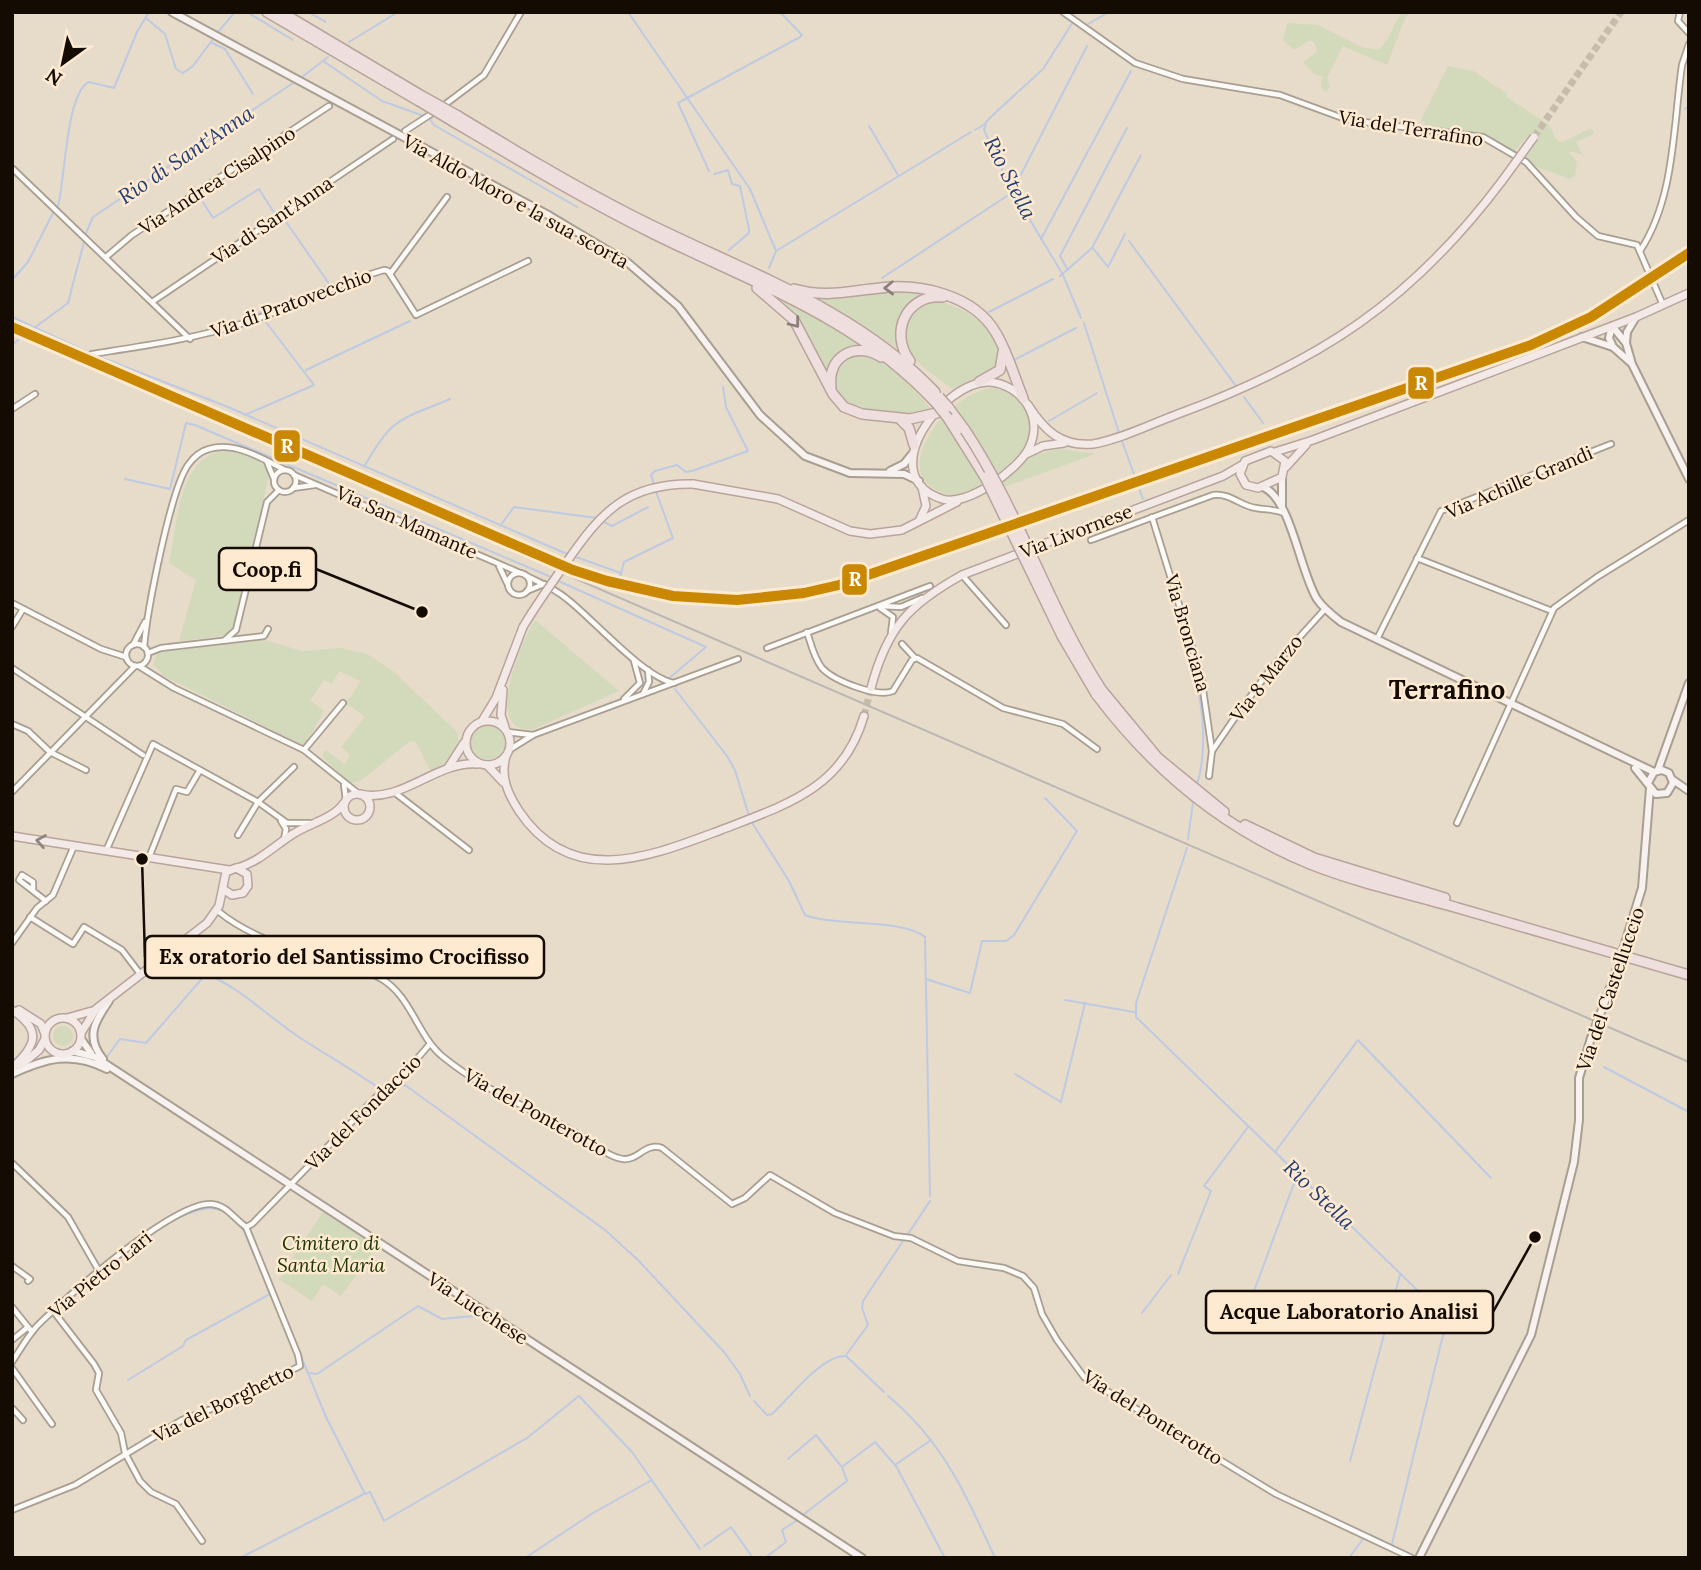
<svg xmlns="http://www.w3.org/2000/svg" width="1701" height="1570" font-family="Lora,serif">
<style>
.green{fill:#d3d9bb}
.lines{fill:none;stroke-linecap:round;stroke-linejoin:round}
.stream{stroke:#becae2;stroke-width:2}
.primary-tunnel{stroke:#c7bcac;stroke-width:7;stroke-dasharray:7 3.5;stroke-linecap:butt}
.street-casing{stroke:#a89e91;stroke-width:8}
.secondary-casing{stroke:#a89e91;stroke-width:10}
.primary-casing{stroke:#b8a49d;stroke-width:10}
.highway-casing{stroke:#b8a49d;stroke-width:12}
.street{stroke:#fbfaf7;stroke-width:4.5}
.secondary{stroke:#f7f2ef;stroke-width:6}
.primary{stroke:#f3e9e7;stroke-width:7}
.highway{stroke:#eededd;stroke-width:9}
.rail{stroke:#bbb7b3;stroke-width:2}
.secondary-bridge-casing{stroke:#a89e91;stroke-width:10;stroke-linecap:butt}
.primary-bridge-casing{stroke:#b8a49d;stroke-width:10;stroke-linecap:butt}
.highway-bridge-casing{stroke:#b8a49d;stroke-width:12;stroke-linecap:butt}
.secondary-bridge{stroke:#f7f2ef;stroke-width:6}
.primary-bridge{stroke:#f3e9e7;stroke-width:7}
.highway-bridge{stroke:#eededd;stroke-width:9}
.rail-1-casing{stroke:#fdead1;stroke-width:16}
.rail-1{stroke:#ca8701;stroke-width:10}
.oneway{stroke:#8c807b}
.oneway2{stroke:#8f8680}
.labels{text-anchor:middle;stroke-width:5;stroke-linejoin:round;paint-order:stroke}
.street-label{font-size:19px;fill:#140c03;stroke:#fdead1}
.park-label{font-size:19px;font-style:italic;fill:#203504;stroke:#fdead1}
.water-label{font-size:21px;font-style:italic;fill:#253d72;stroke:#fdead1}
.district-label{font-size:26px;font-weight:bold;fill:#140c03;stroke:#fdead1}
.leader{fill:none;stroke:#140c03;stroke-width:2.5}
.callout-dot{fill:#140c03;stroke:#fdead1;stroke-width:2.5}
.callout{fill:#fdead1;stroke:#140c03;stroke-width:2.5}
.callout-label{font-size:21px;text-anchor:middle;font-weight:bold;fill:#140c03}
.line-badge{stroke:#fdead1;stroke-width:2.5}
.badge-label{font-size:19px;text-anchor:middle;font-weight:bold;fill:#fff}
</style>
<rect width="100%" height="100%" fill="#e7dbca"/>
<g class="green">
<path d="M1411 12 1405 18 1387 65 1343 46 1327 78 1330 87 1326 92 1321 88 1322 76 1314 74 1303 62 1317 52 1315 43 1310 40 1294 50 1283 40 1287 23 1318 25 1361 47 1378 50C1391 40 1392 23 1403 12Z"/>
<path d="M1448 66 1473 71 1506 93 1508 98 1549 125 1557 141 1563 142 1591 128 1594 134 1576 142 1583 155 1570 151 1569 153 1577 161 1575 176 1568 179C1553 171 1538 170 1525 159L1537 141 1528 135 1515 151 1471 132 1418 129 1426 123 1421 120Z"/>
<path d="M902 290 929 295 905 306 895 333 897 348 817 299C847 299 873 292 902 290Z"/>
<path d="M781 301 834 326 867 347C842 345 836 355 828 377 817 347 804 323 781 301Z"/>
<path d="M940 302C969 308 1005 334 998 367 985 377 968 381 953 389 935 375 890 350 908 321 917 308 924 305 940 302Z"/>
<path d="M854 356C886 355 914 389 933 411 915 420 872 416 853 406 829 394 832 367 854 356Z"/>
<path d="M993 388C1021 392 1040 421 1024 447 1015 463 969 499 951 495 879 480 948 391 993 388Z"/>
<polygon points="1062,449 1095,454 1004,487 1001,482 1031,455"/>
<path d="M223 450C239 453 266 457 269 476L233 629 223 636 179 641 196 580 169 563C178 523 177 460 223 450Z"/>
<path d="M535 620 619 691 534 729C481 736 521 642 535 620Z"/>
<path d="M264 640 302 651 341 648 367 654 393 671 457 732C462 750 447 767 431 772L416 742 410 741 360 781 350 783 322 756 325 750 345 764 350 755 341 747 365 717 346 703 361 681 339 671 331 684 324 680 310 700 324 711 304 746 164 676 153 664 157 654 163 652Z"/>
<circle cx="488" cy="743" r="19"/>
<circle cx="63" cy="1036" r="10"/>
<polygon points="323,1212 377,1246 341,1296 323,1284 312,1301 279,1279"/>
</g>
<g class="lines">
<g class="stream">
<polyline points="247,12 293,40"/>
<polyline points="308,12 326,22"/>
<polyline points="628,12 750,189 776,251"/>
<polyline points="147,19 165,34 176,69 183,73 193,66 213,39"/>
<polyline points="1073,22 1043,69 995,113 986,122 984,130 1009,185 1063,275 1081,318"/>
<polyline points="1088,24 1109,12"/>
<polyline points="218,32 235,12"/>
<polyline points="349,42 398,12"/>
<polyline points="212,43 225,49 253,94"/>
<polyline points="323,61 382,101 424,116"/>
<polyline points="302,77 328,57"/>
<polyline points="1685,109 1689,106"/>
<polyline points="429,118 434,125 577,207"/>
<polyline points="869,126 898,175"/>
<polyline points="975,130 985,124"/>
<polyline points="709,171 678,103 800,37 802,35 780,12"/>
<polyline points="714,174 728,170 732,184 740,186 749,229 749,233 729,250"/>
<polyline points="1013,190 1087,46"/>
<polyline points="199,196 213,218 259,189 273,211 282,216 330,285 259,313 314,385 245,415"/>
<path d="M58 206C65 181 66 92 89 82L114 88 137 32 149 12"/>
<polyline points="86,233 93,217 293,83"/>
<polyline points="1041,239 1131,71"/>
<polyline points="1129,241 1236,386"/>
<polyline points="1093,248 1108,267 1125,234"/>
<polyline points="769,268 776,251 971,132"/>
<polyline points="1068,270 1060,256 1127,128"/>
<polyline points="1060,276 1092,248 1141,155"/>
<polyline points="882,278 1007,196"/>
<polyline points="12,280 28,262 53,213"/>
<polyline points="989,312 1053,279"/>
<polyline points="12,317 90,353"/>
<polyline points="1084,323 1120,436"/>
<polyline points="30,331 68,303 84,242"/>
<polyline points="12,345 18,340"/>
<polyline points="95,355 228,407 567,554"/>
<polyline points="1014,360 1076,328"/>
<polyline points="306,370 410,321"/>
<polyline points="1244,397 1263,423"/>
<polyline points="1049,421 1097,393"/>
<polyline points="1122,441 1143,499"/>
<path d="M364 467C392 417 398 421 450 399"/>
<polyline points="125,479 170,489 186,423 195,425 551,577"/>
<polyline points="654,484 651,475 655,471 677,465 686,472 692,471 748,451 726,407 723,387"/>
<polyline points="602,521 612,526 648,507"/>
<polyline points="500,526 514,507 597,518"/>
<polyline points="573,556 621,573"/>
<polyline points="556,580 706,647 667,680"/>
<polyline points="619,581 624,562 673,538 655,489"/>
<polyline points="614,590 616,588"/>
<path d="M1191 651C1200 696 1210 740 1197 785"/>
<polyline points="675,689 727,756 735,770 749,816"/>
<path d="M751 821 789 881 805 915C835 927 902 918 925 937L930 1196"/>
<polyline points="1188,839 1193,802"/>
<polyline points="1187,848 1136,1003 1136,1017 1447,1319 1392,1544"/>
<polyline points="926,979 970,993 982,941 1006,941 1014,935 1077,831 1045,798"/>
<polyline points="1065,1000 1134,1012"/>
<path d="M106 1058 120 1039 146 1043 206 974C243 989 269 1018 302 1039 328 1056 355 1071 380 1089"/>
<polyline points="1604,1067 1689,1112"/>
<polyline points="1015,1074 1061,1102 1085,1003"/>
<polyline points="389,1091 405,1085 605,1230 638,1260 724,1352 740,1374 750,1396"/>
<polyline points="1275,1152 1358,1040 1491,1178"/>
<polyline points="236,1222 244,1231 270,1294"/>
<polyline points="908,1234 930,1201"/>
<polyline points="1178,1274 1211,1191 1204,1186 1248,1127"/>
<path d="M94 1279C117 1257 193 1195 224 1211"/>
<polyline points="1250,1302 1297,1175"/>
<polyline points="1142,1313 1171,1275"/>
<polyline points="287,1322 326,1417 365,1494 370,1492 384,1521 527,1438 579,1396 632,1452 700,1549"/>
<polyline points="846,1355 868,1325 862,1308 863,1301 903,1241"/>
<polyline points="309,1373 317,1374 418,1306 442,1319 474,1316"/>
<polyline points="128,1380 183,1346 186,1340 270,1294"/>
<path d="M888 1396C942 1440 967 1496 995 1558"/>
<path d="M754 1401 767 1415 772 1414C790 1398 821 1355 846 1356L884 1392"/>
<polyline points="788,1459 816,1435 841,1466"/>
<polyline points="1350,1461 1400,1275"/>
<polyline points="896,1466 945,1558"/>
<polyline points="804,1514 847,1481 842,1467 875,1442 895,1465 931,1440"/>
<polyline points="1368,1534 1412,1555"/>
<polyline points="704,1546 731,1527 753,1558"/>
<polyline points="240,1558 364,1494"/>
<polyline points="525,1558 593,1513 652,1480"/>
<polyline points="765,1558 786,1542 782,1530 796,1521"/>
<polyline points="1349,1558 1363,1539"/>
</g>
<g class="primary-tunnel">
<polyline points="1534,137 1621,12"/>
<polyline points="864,716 871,688"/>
</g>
<g class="street-casing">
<g id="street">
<polyline points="1063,12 1135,63 1183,79 1280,95 1348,120 1483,137 1526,162 1576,217 1598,236 1637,245 1663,305"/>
<polyline points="1680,12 1678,21 1689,33"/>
<polyline points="447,103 484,75 521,12"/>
<polyline points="405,131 431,114"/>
<polyline points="12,168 190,339"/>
<path d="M1640 251C1675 198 1673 127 1682 65L1689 44"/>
<polyline points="106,257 132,235 329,106"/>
<polyline points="390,274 447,197"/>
<polyline points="152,302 393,139"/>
<path d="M92 354C143 346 194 339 244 323 292 308 335 284 384 270L388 271 416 315 528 261"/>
<polyline points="12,409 35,394"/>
<polyline points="267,462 274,479"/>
<circle cx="285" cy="481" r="11"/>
<polyline points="294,475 520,573"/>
<polyline points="293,488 315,485"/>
<polyline points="1152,517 1201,676 1212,751"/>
<path d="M1091 540 1213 495C1231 493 1240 506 1256 508 1267 510 1274 509 1284 513"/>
<polyline points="1417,558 1552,611"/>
<polyline points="499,566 507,583"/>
<circle cx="519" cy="584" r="11"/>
<path d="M525 575C540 583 554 588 567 599 593 619 644 678 674 683"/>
<polyline points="962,575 1006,625"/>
<polyline points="527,591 544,584"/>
<polyline points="12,603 101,649 126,657"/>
<polyline points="880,606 901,607 922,598"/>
<polyline points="880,608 893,617 891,633"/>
<polyline points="12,627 23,609"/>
<path d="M807 632C811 644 814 658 822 668 834 681 878 698 893 691L912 660 917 658 1003 708 1063 724 1097 749"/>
<polyline points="1377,639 1441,511 1611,444"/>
<polyline points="225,640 236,630 267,502 279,490"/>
<polyline points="902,644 915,658"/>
<circle cx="137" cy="655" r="11"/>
<polyline points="133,645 145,622"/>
<path d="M144 647C147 612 170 491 188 465 193 458 201 451 209 449 235 441 263 459 285 470"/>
<polyline points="767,648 930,586"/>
<polyline points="148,653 161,648 264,636 268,629"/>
<polyline points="139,666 174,688 304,750 359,794"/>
<polyline points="12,668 143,755"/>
<polyline points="643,694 649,682 648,670"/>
<polyline points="624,699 640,683 634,661"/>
<polyline points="12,724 28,731 50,752 86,770"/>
<polyline points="507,732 533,735"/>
<polyline points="304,750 343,703"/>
<polyline points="509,750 533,735 738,659"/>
<polyline points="1209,776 1212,751 1236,716 1269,671 1325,609"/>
<polyline points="344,785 346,800"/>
<polyline points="12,792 135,666"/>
<polyline points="394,792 469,850"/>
<polyline points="281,821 286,829 284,839"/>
<polyline points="1457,823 1554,608 1597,577 1689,520"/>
<polyline points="238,835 258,802 294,767"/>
<polyline points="106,851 153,744 258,802 287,823 309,823"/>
<polyline points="150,855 176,789 187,792 200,770"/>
<polyline points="33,890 33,882 22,875 19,880 46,901"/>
<path d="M218 911C250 938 300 952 339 965 352 970 368 971 380 978 411 995 417 1035 442 1056 483 1090 530 1108 576 1133 590 1140 607 1157 623 1159 638 1161 645 1142 662 1148L732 1204 745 1198 770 1175 835 1213 894 1236 911 1238 958 1261 1004 1268 1023 1276 1034 1288 1042 1314 1057 1340 1084 1377 1276 1494 1412 1558"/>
<polyline points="30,917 73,944 84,927 122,950 141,975"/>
<polyline points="12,943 37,908 53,895 74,846"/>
<polyline points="12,1163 68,1217 99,1271"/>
<polyline points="12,1266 30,1279 28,1281"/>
<polyline points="12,1307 32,1332"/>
<polyline points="54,1312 94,1364 99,1373 96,1390 121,1433 125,1453 140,1481 151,1492 176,1504 202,1541"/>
<polyline points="12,1340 28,1327"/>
<path d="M12 1362C20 1350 27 1337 37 1326 65 1298 173 1202 211 1204 227 1205 234 1219 246 1227L252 1224 376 1097 397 1082 429 1045"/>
<polyline points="12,1368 52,1424"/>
<polyline points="12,1408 23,1420"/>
<polyline points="12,1510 75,1485 182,1420 230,1402 300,1366 298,1355 246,1227"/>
</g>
</g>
<g class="secondary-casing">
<g id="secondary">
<polyline points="172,12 550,216 627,262 678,306 760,415 805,456 850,473 904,474 919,481"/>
<polyline points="1582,337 1613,347 1630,362"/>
<polyline points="1626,343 1627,332 1636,317"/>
<polyline points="1613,347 1609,338 1612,326 1626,343 1632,364 1689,479"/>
<polyline points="890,471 904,464 913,453"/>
<path d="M1263 487C1291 498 1300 572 1317 599 1323 608 1332 615 1341 622L1654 772"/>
<polyline points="1282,505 1282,477"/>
<polyline points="1635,768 1656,794 1667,793 1673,783 1669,773 1662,770 1654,772 1649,781"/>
<polyline points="1658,770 1689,683"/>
<polyline points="1673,780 1689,791"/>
<polyline points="1626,940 1642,888 1650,788"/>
<polyline points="1603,1007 1619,963"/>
<polyline points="81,1039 91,1053"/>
<polyline points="72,1051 95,1057 862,1558"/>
<path d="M103 1059C85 1037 95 1021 109 1001"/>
<path d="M12 1074C46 1058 72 1051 107 1069"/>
<polyline points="1419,1558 1531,1335 1574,1162 1579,1120 1579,1078 1591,1038"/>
</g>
</g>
<g class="primary-casing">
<g id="primary">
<path d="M990 382C1022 385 1044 417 1029 448 1018 470 967 507 942 499 872 476 943 380 990 382Z"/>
<path d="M1028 405C1044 430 1061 447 1093 444 1121 439 1151 424 1178 414 1319 362 1411 302 1502 181"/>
<polygon points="1271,451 1285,461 1282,477 1258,488 1246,485 1240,474 1245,461"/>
<polyline points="1275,452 1313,440 1636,317 1689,293"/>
<polyline points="1026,454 1043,446 1064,443"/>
<polyline points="1286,467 1306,445"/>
<polyline points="693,484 778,499 850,531 870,534 902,530 957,502"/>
<polyline points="920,519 926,506 922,487"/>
<path d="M871 688C887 628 908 605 962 575L1223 476 1242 465"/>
<polyline points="503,690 501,715 505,727"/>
<circle cx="488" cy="743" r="22"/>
<polyline points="482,721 496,698 523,627"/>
<path d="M506 756C500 777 508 794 519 811 572 890 651 856 721 830 785 805 843 789 864 716"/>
<polyline points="487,765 503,782"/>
<polyline points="448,768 464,743"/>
<path d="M360 794C402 804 437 760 478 764"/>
<circle cx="357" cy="807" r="13"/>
<polyline points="12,836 229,870"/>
<path d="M237 868C259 862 274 846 293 834 310 823 333 819 344 803"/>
<path d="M12 1010C43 1030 36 1046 12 1068"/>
<polyline points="19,1010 41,1024 45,1034"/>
<polyline points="67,1018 92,1011"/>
<circle cx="63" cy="1036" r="18"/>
<polyline points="81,1033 96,1009 207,923 219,906 226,872 236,868 247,874 248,886 243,893 232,895 223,889"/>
<polyline points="20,1066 39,1050 45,1039"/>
</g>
</g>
<g class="highway-casing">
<g id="highway">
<polyline points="267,12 419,101"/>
<polyline points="281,12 422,96"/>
<path d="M458 116C514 150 570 184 629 214 734 268 852 305 935 392"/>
<path d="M454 122C520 161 585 200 654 234 755 284 858 318 936 403"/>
<polyline points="757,288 794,320 833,394 844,407 862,414 910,419 937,413"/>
<path d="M794 289C825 298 849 291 880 288 920 283 974 295 996 333 1008 353 1014 376 1023 398"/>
<path d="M910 361C889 333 906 294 943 297"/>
<polyline points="979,382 1000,370 1003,352"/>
<path d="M831 387C827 356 856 341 881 357"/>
<polyline points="948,407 965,430"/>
<polyline points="948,418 985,477"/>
<polyline points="900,419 909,428 914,445"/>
<polyline points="1101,689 1158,758 1224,812"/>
<path d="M1096 694C1153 770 1222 828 1310 864 1358 883 1409 894 1458 908 1535 930 1612 953 1689 975"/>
<polyline points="1245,825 1314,858 1445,898"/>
</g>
</g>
<use href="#street" class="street"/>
<use href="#secondary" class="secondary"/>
<use href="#primary" class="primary"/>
<use href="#highway" class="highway"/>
<polyline class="rail" points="12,334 1689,1062"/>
<g class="secondary-bridge-casing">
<g id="secondary-bridge">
<polyline points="1619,963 1626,940"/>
<polyline points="1591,1038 1603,1007"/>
</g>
</g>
<g class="primary-bridge-casing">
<g id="primary-bridge">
<polyline points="1502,181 1534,137"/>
<path d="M523 627C536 605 551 584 566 563 601 512 627 483 693 484"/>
</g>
</g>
<g class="highway-bridge-casing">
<g id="highway-bridge">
<polyline points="422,96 458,116"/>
<polyline points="419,101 454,122"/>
<polyline points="939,397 948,407"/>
<polyline points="936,403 948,418"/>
<path d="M965 430C1019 511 1048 607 1101 689"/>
<polyline points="985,477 1062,636 1096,694"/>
</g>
</g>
<use href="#secondary-bridge" class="secondary-bridge"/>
<use href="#primary-bridge" class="primary-bridge"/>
<use href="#highway-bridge" class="highway-bridge"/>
<g class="rail-1-casing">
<polyline id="rail-1" points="12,327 573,570 607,581 673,596 737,600 804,593 839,585 1531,345 1591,317 1689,253"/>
</g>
<use href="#rail-1" class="rail-1"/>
</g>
<defs><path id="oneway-chevron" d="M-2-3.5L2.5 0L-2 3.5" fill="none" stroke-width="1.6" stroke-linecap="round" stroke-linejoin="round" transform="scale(1.75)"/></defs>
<g class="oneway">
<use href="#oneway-chevron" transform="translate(889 288) rotate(178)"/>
<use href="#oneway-chevron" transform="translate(795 323) rotate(52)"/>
</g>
<use class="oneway2" href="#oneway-chevron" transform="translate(41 841) rotate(-170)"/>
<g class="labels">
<g class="street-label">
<text transform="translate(1411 128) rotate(9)" y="7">Via del Terrafino</text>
<text transform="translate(217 180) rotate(-33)" y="7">Via Andrea Cisalpino</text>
<text transform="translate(516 201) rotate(29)" y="7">Via Aldo Moro e la sua scorta</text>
<text transform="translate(272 220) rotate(-34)" y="7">Via di Sant'Anna</text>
<text transform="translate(291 303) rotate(-20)" y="7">Via di Pratovecchio</text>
<text transform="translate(1519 482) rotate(-23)" y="7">Via Achille Grandi</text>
<text transform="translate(407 522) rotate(24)" y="7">Via San Mamante</text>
<text transform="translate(1076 531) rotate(-21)" y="7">Via Livornese</text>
<text transform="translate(1188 633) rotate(74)" y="7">Via Bronciana</text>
<text transform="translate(1266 678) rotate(-52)" y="7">Via 8 Marzo</text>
<text transform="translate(1610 989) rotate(-71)" y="7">Via del Castelluccio</text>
<text transform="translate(363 1112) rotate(-45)" y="7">Via del Fondaccio</text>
<text transform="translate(536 1112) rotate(29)" y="7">Via del Ponterotto</text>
<text transform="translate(100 1274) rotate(-39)" y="7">Via Pietro Lari</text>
<text transform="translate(478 1308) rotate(33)" y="7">Via Lucchese</text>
<text transform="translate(223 1403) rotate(-26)" y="7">Via del Borghetto</text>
<text transform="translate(1153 1417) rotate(32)" y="7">Via del Ponterotto</text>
</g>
<g class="park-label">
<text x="331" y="1250">Cimitero di<tspan x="331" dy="22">Santa Maria</tspan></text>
</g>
<g class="water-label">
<text transform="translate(186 155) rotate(-34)" y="7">Rio di Sant'Anna</text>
<text transform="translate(1010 178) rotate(63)" y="7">Rio Stella</text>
<text transform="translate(1319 1195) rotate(44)" y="7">Rio Stella</text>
</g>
<g class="district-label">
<text x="1447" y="699">Terrafino</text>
</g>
</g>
<path class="leader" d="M422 612L316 569M142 859L145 957M1535 1237L1493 1312"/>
<g class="callout-dot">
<circle cx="422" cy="612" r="7"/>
<circle cx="142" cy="859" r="7"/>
<circle cx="1535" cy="1237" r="7"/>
</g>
<g class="callout">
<rect x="219" y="548" width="97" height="42" rx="7"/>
<rect x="145" y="936" width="399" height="42" rx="7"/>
<rect x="1206" y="1291" width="287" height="42" rx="7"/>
</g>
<g class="callout-label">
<text x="267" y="577">Coop.fi</text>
<text x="344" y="964">Ex oratorio del Santissimo Crocifisso</text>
<text x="1349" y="1319">Acque Laboratorio Analisi</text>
</g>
<g class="line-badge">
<rect x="1407" y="366" width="28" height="34" rx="7" fill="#ca8701"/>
<rect x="273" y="429" width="28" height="34" rx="7" fill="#ca8701"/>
<rect x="841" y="563" width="27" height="33" rx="7" fill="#ca8701"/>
</g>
<g class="badge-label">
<text x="1421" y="390">R</text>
<text x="287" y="453">R</text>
<text x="855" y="586">R</text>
</g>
<rect width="1701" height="1570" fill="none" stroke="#140c03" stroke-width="28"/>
<g transform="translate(63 63) rotate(213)" stroke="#fdead1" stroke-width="5" paint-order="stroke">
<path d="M0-5L12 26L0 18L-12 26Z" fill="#140c03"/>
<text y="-10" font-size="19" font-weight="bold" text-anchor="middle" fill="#140c03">N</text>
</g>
</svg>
